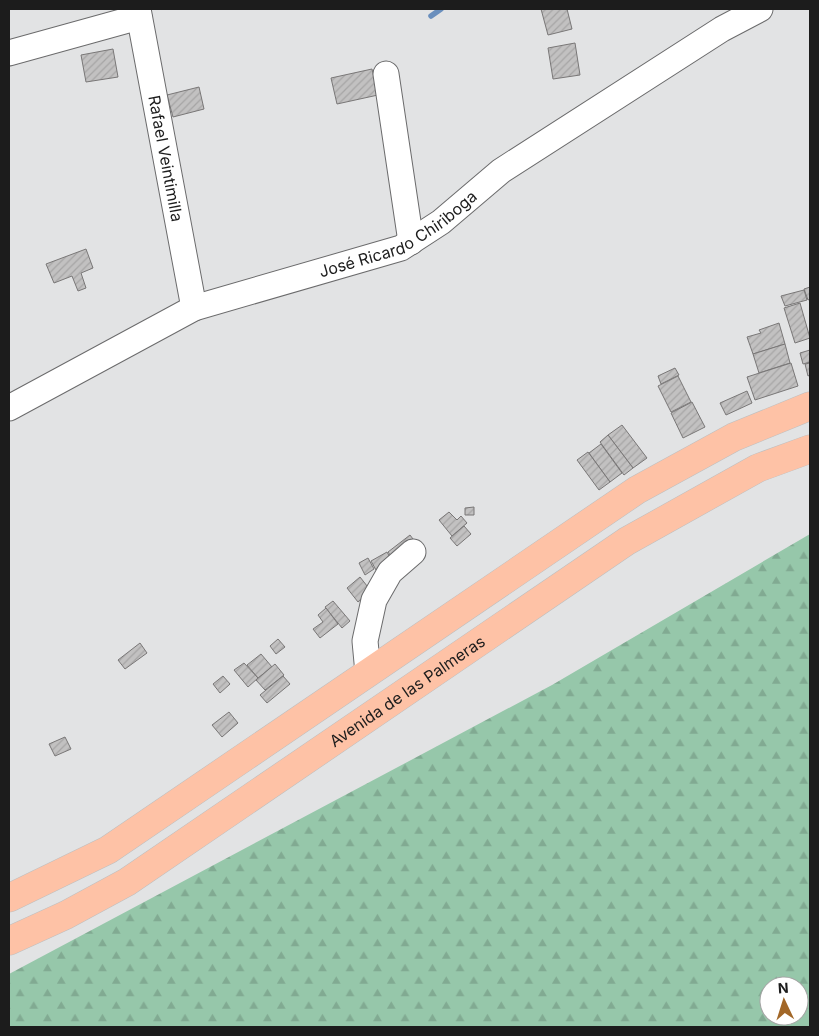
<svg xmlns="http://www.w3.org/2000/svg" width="819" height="1036" font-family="Inter,sans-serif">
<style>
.forest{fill:url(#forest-firs);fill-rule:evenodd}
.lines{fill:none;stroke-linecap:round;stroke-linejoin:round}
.stream{stroke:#6a8fbd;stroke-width:5.5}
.building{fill:url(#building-hatch);stroke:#797777}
.minor-casing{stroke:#6b6b6c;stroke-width:27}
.major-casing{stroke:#bfbfbf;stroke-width:29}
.minor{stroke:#fff;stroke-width:25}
.major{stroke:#fec2a6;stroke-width:28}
.labels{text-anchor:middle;stroke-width:4;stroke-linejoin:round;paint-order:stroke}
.street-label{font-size:16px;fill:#1c1c1c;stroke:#fff}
</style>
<defs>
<pattern id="forest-firs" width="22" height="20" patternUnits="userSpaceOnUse" patternTransform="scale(1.25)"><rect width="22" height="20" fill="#96c7aa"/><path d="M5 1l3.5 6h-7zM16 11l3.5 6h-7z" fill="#81aa92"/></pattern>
<pattern id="building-hatch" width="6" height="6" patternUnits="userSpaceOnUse" patternTransform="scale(1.25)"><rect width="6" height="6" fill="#c2c1c1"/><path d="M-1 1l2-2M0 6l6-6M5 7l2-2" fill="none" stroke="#a6a5a5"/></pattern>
</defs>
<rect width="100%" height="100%" fill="#e2e3e4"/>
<path class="forest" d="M810 534V1027H9V974L552 685ZM769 986H799V1016H769Z"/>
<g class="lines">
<polyline class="stream" points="431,16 441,9"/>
</g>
<g class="building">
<polygon points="541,9 567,9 572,29 548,35"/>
<polygon points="575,43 580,75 553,79 548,48"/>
<polygon points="113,49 118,77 86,82 81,55"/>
<polygon points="372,69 378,95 337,104 331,78"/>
<polygon points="199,87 204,109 173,117 167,95"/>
<polygon points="86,249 93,268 81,273 86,288 78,291 72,276 54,283 46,264"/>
<polygon points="810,287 810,299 808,300 804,289"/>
<polygon points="804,290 807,300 785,306 781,296"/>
<polygon points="800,303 810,338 795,343 784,308"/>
<polygon points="779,323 785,344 753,354 747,337 761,333 759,330"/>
<polygon points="785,344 790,363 759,373 753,354"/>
<polygon points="810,350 810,362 803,364 800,353"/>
<polygon points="791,363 798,386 755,400 747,377"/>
<polygon points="810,363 810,375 808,376 805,364"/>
<polygon points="675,368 679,375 661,384 658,376"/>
<polygon points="678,376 691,402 671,412 658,386"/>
<polygon points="747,391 752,403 726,415 720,403"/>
<polygon points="692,402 705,427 683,438 671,413"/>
<polygon points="622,425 647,458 633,468 608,435"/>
<polygon points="608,435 633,468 624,475 600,442"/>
<polygon points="601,444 622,473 610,482 589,453"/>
<polygon points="588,452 610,482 599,490 577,460"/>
<polygon points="474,507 474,515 465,515 465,508"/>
<polygon points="449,512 457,520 461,516 467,523 452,536 439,520"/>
<polygon points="464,526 471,534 457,546 450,538"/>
<polygon points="410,535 419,547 396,563 388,552"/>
<polygon points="387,552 392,561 376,570 371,561"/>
<polygon points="368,558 374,569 365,575 359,563"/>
<polygon points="360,577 371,591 358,602 347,588"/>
<polygon points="333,601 350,621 342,628 325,607"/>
<polygon points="326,608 338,624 320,638 313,629 323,622 318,615"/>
<polygon points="278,639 285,647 276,654 270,646"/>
<polygon points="140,643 147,653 125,669 118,660"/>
<polygon points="261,654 272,667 258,678 247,665"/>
<polygon points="244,663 258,678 248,687 234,670"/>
<polygon points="275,664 284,675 265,690 256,680"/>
<polygon points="223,676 230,684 220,693 213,684"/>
<polygon points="283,676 290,684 267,703 260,695"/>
<polygon points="229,712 238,723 222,737 212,725"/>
<polygon points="65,737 71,749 55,756 49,744"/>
</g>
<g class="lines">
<g class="minor-casing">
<g id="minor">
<path id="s1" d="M138 9 194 308"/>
<polyline points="9,53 139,17"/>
<polyline points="386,74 411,242"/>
<path id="s2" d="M9 408 194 308 401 248 441 222 501 171 722 29 760 9"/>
<polyline points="368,673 365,641 374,600 390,572 413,552"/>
</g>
</g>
<g class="major-casing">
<g id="major">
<polyline points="9,898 108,850 637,490 734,437 810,406"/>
<path id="s3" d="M9 941 66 915 127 882 627 541 758 468 810 449"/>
</g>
</g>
<use href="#minor" class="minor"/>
<use href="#major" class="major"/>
</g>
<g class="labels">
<g class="street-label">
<text dy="6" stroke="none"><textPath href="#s1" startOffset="152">Rafael Veintimilla</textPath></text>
<text dy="6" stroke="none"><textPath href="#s2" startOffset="429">José Ricardo Chiriboga</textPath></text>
<text dy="6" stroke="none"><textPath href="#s3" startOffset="471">Avenida de las Palmeras</textPath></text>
</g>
</g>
<rect width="819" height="1036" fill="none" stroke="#1c1c1c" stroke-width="20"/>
<g transform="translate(784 1001) rotate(356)"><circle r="24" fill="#ffffff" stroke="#a4a4a4"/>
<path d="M0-4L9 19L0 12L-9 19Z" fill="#a26728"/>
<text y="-8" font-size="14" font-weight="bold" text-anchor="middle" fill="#1c1c1c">N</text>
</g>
</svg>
